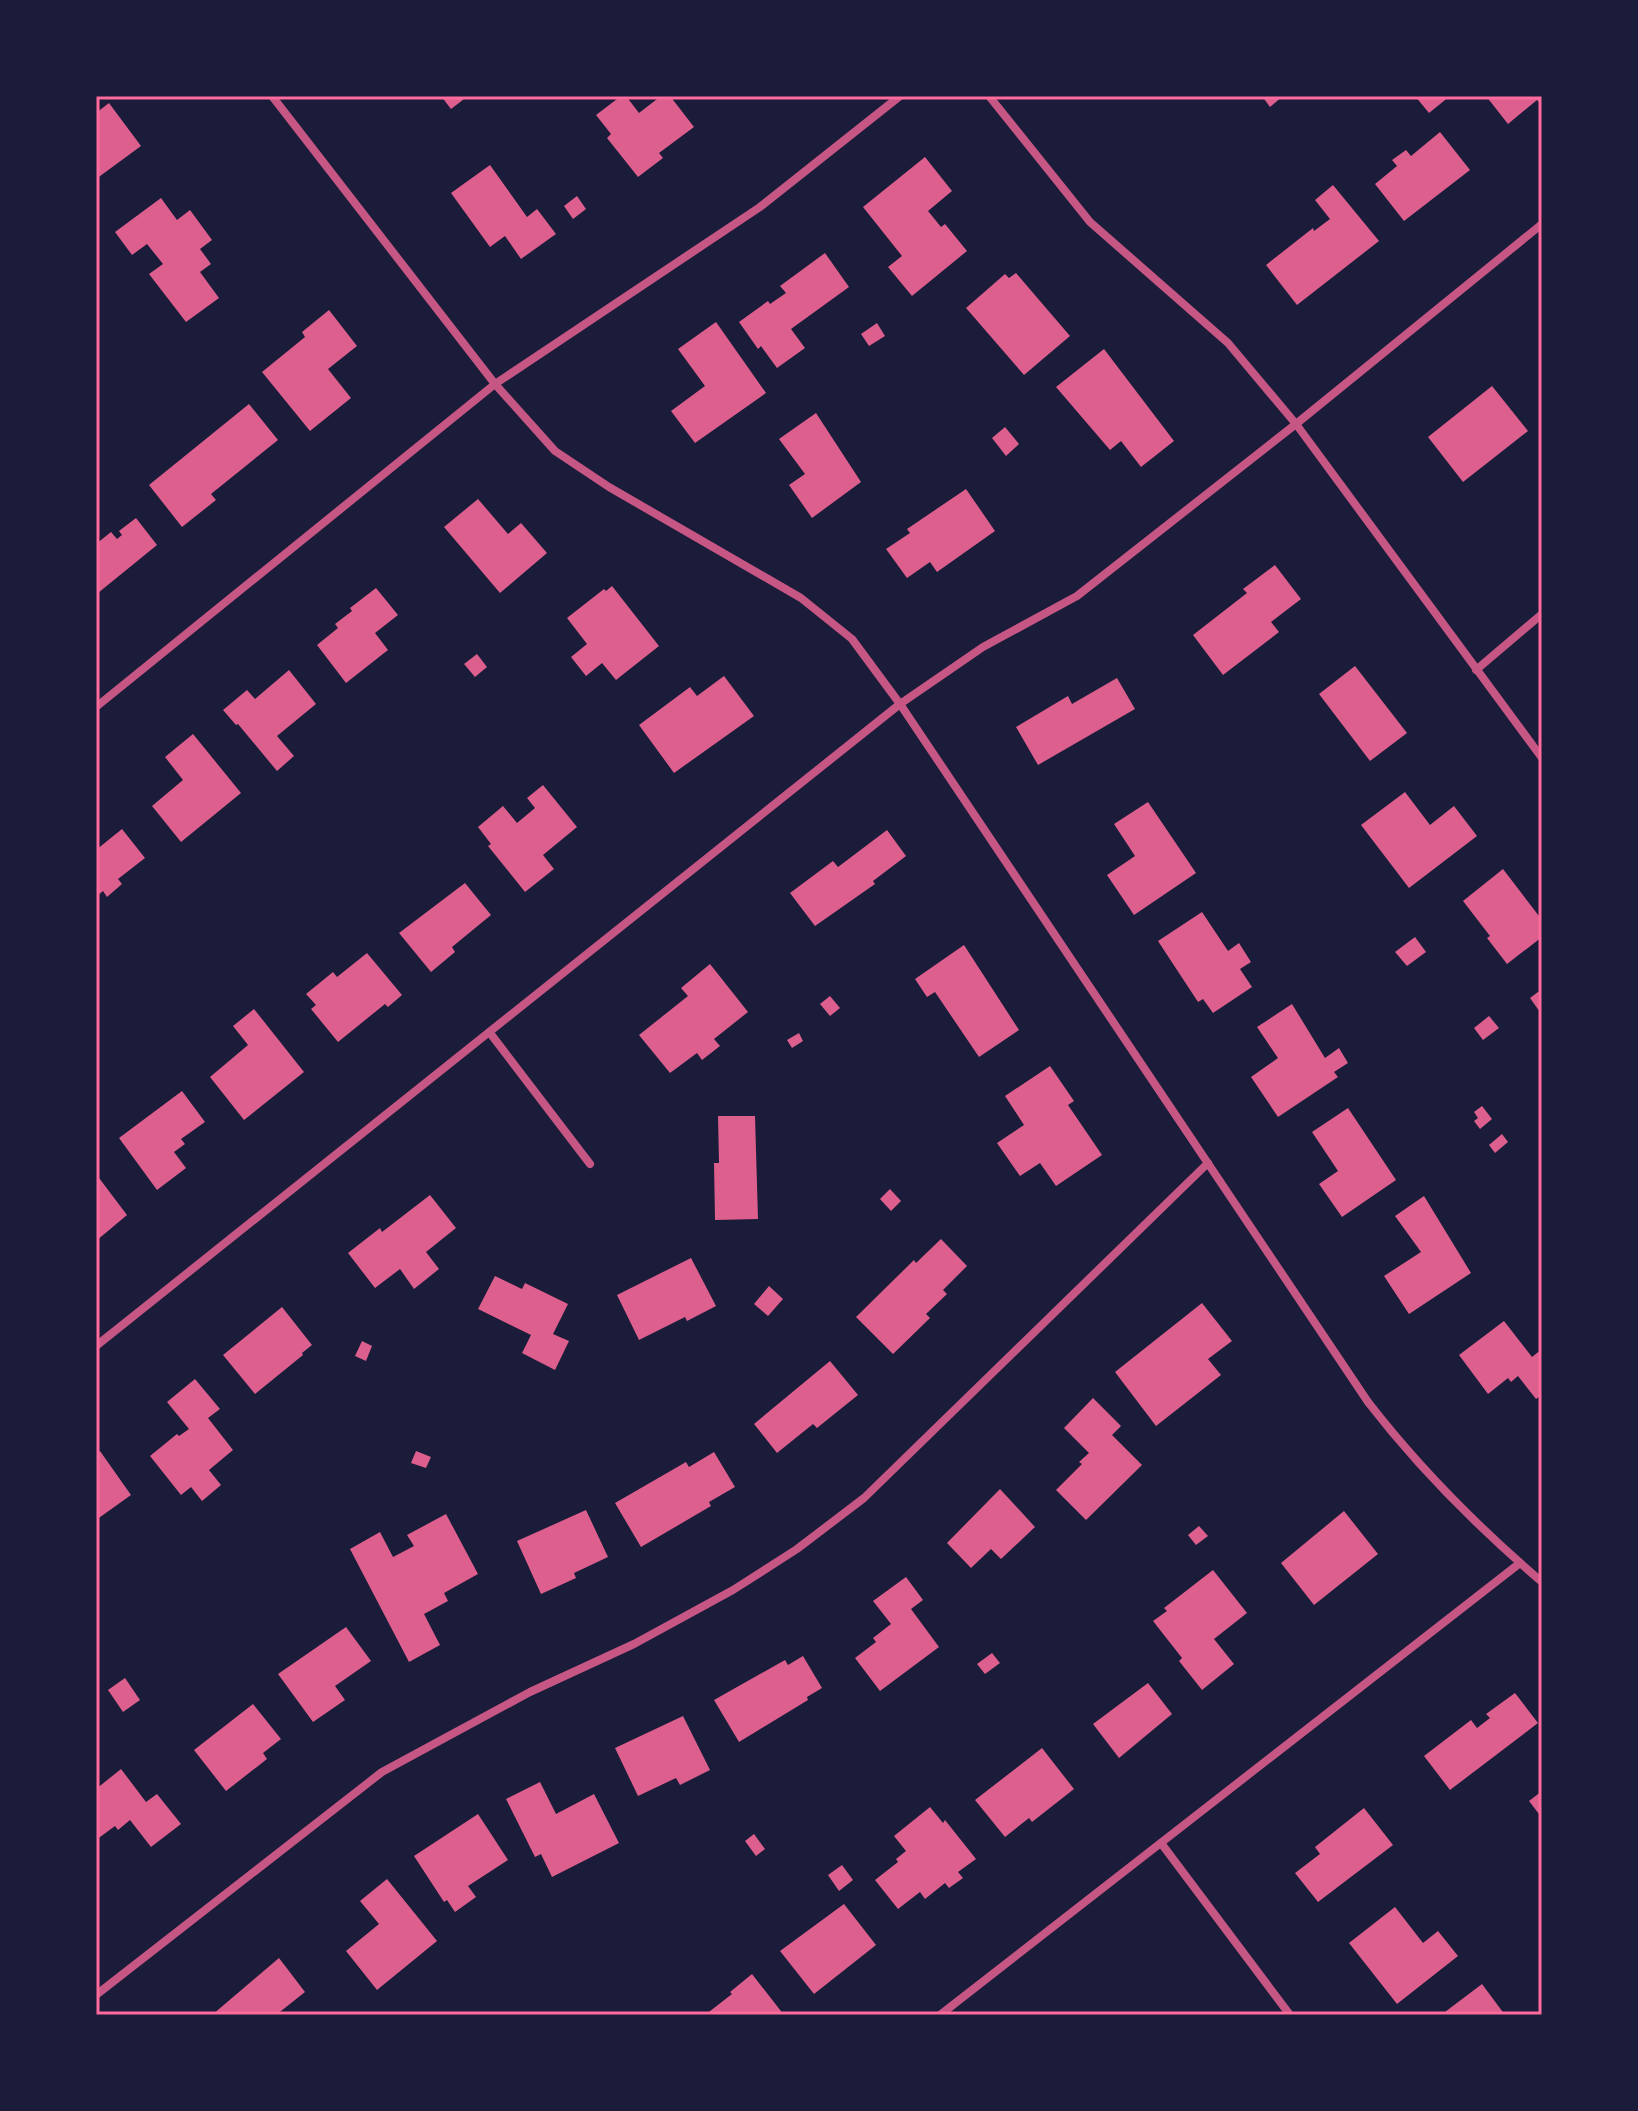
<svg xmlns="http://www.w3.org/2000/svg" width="1638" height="2111" font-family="'Archivo Narrow',sans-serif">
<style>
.building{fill:#dd5f8e}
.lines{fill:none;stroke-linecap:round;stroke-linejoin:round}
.minor{stroke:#c65784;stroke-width:8}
.neatline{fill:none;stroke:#ff6b9d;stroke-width:3}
</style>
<rect width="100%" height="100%" fill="#1b1b3a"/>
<g class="building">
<polygon points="441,96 468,96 451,109"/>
<polygon points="621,96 626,96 639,113 661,96 670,96 694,127 659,153 663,158 638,177 607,138 611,134 596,115"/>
<polygon points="1262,96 1283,96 1270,107"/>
<polygon points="1415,96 1450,96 1429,113"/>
<polygon points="1486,96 1542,96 1542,106 1537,100 1508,124"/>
<polygon points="109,103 141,146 96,179 96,113"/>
<polygon points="1440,132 1470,170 1404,221 1375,184 1397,166 1392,160 1406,150 1411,156"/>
<polygon points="925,157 952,191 928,211 941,227 945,224 967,251 912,296 888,267 902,256 863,207"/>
<polygon points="490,165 527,217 537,209 556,234 521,259 505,236 490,247 451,193"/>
<polygon points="1333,185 1379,241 1297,305 1266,265 1313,228 1314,231 1330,219 1315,200"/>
<polygon points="577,196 586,209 573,219 564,206"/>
<polygon points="161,198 177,220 190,210 212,240 200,249 211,264 200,272 219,298 186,322 149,274 163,264 147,244 132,255 115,232"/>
<polygon points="825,253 849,287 791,329 805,348 777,368 761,346 758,349 739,322 768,301 770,304 786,293 780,286"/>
<polygon points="1016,273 1070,336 1024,375 966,308 1005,274 1009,278"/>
<polygon points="329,310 357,346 328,369 351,398 310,431 262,372 305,337 302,332"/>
<polygon points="716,322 766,393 695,443 671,411 705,386 678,349"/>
<polygon points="877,323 885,336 869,346 861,334"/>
<polygon points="1104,349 1174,441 1141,467 1121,441 1110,450 1056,387"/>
<polygon points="1492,386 1528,431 1463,482 1428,437"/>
<polygon points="249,404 278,440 211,494 216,500 182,527 149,485"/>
<polygon points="816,413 861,482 812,518 789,485 805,474 779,439"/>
<polygon points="1005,427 1019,444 1006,456 992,438"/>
<polygon points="966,489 995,531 937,572 930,562 907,578 886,549 910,533 907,529"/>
<polygon points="478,499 508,534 521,523 547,553 500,593 444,527"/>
<polygon points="136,518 157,545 98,593 96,544 111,532 117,539 122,535 119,531"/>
<polygon points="1275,565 1301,599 1271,622 1279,632 1223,675 1193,635 1247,593 1243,589"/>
<polygon points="612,586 659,646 616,680 602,663 586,676 571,657 587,644 567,618 604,589 606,591"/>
<polygon points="376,588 398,615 375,633 388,650 346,683 317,645 338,628 335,624 352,611 350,608"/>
<polygon points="477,654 487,667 475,677 464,664"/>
<polygon points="1355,666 1407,733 1370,761 1319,694"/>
<polygon points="289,670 316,704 277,736 294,756 277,771 238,724 236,725 223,710 247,690 255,699"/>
<polygon points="724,676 754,716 674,773 639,725 690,687 697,696"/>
<polygon points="1117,678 1135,709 1038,765 1016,727 1068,696 1072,704"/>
<polygon points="193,734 241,793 181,842 152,806 183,780 165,757"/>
<polygon points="543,785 577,827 543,855 554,869 525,892 488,846 491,844 478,827 503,806 517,823 535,808 527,798"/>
<polygon points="1405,792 1430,825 1454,806 1477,836 1409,888 1361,825"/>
<polygon points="1148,802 1196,873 1134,915 1107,875 1135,856 1114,824"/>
<polygon points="122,829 145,858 118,879 122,884 107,897 103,891 96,897 96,850"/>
<polygon points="887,830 906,856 873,881 875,884 815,926 790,893 833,861 838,867"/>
<polygon points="1503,869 1542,920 1542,937 1507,964 1487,938 1490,936 1463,901"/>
<polygon points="465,883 491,915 452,947 455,952 431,972 399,933"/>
<polygon points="1202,912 1228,951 1239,943 1251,962 1240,969 1252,987 1213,1013 1203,999 1198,1002 1158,941"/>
<polygon points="1415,937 1426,952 1407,966 1395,952"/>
<polygon points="964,945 1019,1030 979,1057 935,992 927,997 915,979"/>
<polygon points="367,953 402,995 388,1007 385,1004 338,1042 311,1009 316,1005 306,994 333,972 337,977"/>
<polygon points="710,964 748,1012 714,1039 720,1046 702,1060 697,1053 670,1073 639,1035 688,996 681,988"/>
<polygon points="1542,989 1542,1015 1530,998"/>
<polygon points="830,996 840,1008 830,1016 820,1004"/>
<polygon points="1292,1004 1325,1058 1339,1048 1348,1063 1334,1072 1338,1077 1278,1117 1251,1077 1278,1058 1257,1027"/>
<polygon points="254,1009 304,1072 244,1120 210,1077 248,1045 233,1026"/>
<polygon points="1489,1016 1499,1028 1483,1040 1474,1028"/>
<polygon points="799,1033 803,1041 792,1048 787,1040"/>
<polygon points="1050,1066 1074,1101 1068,1105 1102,1155 1056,1186 1040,1163 1020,1176 997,1143 1024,1125 1005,1096"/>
<polygon points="182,1091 205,1122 181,1139 185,1144 174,1152 186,1168 157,1190 119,1138"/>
<polygon points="1482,1106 1492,1119 1480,1129 1474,1121 1478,1118 1474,1112"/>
<polygon points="1348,1108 1396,1180 1342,1217 1319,1184 1338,1171 1312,1132"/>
<polygon points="718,1116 755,1116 758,1219 715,1220 714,1163 719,1163"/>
<polygon points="1502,1134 1508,1142 1495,1153 1489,1145"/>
<polygon points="96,1174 127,1215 96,1241"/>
<polygon points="890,1189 901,1201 891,1211 880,1199"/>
<polygon points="430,1195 456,1228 426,1252 439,1269 414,1289 400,1269 375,1288 348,1253 380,1228 382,1232"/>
<polygon points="1424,1196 1471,1273 1409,1314 1384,1276 1421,1252 1395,1216"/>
<polygon points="941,1239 967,1266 943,1290 947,1294 926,1314 930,1318 893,1354 856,1317 914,1260 916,1263"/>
<polygon points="691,1258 716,1306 687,1321 685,1317 639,1340 617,1295"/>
<polygon points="495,1276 522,1289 525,1283 568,1304 553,1334 569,1341 555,1370 522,1353 531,1335 478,1309"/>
<polygon points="769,1286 783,1299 768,1316 754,1304"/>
<polygon points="1202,1303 1232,1341 1208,1359 1221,1375 1156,1426 1115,1372"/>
<polygon points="282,1307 312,1345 302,1353 303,1355 255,1394 223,1355"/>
<polygon points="1504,1321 1532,1357 1542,1349 1542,1395 1536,1399 1518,1376 1511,1382 1508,1378 1488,1394 1459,1355"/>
<polygon points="362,1341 372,1346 366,1361 355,1356"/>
<polygon points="830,1361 858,1395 817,1428 813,1424 777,1453 754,1424"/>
<polygon points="195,1379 220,1409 208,1418 233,1450 209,1470 221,1485 202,1501 191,1487 181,1495 150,1456 177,1434 179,1436 189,1429 167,1402"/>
<polygon points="1093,1398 1121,1426 1112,1435 1142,1465 1086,1520 1056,1490 1082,1464 1079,1462 1089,1453 1064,1428"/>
<polygon points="100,1451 131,1495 96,1520 96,1453"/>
<polygon points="416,1451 431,1457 426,1468 411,1463"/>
<polygon points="714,1452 735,1487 709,1502 711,1506 641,1547 615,1503 686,1462 689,1467"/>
<polygon points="1000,1489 1035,1527 1001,1559 991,1549 971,1568 947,1543"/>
<polygon points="586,1510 608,1557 574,1573 576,1578 541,1594 517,1541"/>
<polygon points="1344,1511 1378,1554 1314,1605 1281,1563"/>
<polygon points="446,1514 478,1574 444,1593 448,1601 424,1614 440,1645 409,1662 350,1549 380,1532 393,1557 414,1546 407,1535"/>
<polygon points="1199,1526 1208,1536 1196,1545 1188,1535"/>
<polygon points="1213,1570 1247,1613 1214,1639 1234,1664 1202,1690 1179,1661 1182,1658 1153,1621 1167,1611 1164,1608"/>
<polygon points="906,1577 923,1600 911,1609 939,1647 880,1691 855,1658 876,1642 873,1638 891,1624 873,1601"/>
<polygon points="346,1627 371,1661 335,1686 345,1700 313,1722 278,1674"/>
<polygon points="992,1653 1000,1663 985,1674 977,1664"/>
<polygon points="803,1656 822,1688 807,1697 808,1700 739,1742 714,1700 785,1660 788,1665"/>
<polygon points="125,1678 140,1700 123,1712 108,1690"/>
<polygon points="1148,1683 1172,1714 1119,1758 1093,1724"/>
<polygon points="1515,1693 1538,1723 1450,1790 1424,1756 1471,1720 1477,1728 1490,1718 1486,1714"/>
<polygon points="253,1704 281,1739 263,1753 267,1759 226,1791 194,1750"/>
<polygon points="683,1716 710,1770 680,1785 676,1778 638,1796 615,1748"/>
<polygon points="1042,1748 1074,1789 1032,1822 1029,1818 1005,1837 975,1800"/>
<polygon points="121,1769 146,1802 157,1794 181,1824 151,1847 130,1820 118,1830 115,1826 96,1840 96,1789"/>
<polygon points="540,1782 556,1814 594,1794 619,1843 552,1877 541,1854 535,1857 506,1799"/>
<polygon points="1542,1791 1542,1818 1529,1801"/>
<polygon points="930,1807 943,1823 945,1820 976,1859 958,1872 963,1878 949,1888 945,1883 925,1899 920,1892 898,1909 875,1880 898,1862 896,1859 906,1851 894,1836"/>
<polygon points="1364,1808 1393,1845 1318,1902 1295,1873 1320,1854 1315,1847"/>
<polygon points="478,1814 508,1860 468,1886 476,1897 455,1912 447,1900 444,1902 414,1856"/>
<polygon points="754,1834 765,1849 756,1856 745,1841"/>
<polygon points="842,1865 853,1880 839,1891 828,1875"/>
<polygon points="387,1879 437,1941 377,1990 346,1951 379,1924 360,1901"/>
<polygon points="844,1904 876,1945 814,1994 780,1951"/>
<polygon points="1395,1907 1423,1943 1438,1931 1458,1956 1397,2004 1349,1943"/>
<polygon points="279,1958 305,1992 276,2015 212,2015"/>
<polygon points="752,1974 784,2015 705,2015 732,1994 730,1992"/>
<polygon points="1482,1984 1505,2015 1441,2015"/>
</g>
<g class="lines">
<g class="minor">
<path d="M272 96 495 384 555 451 609 487 801 598 852 639 900 704 1368 1402C1419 1468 1479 1528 1542 1582"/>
<polyline points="989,96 1090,222 1228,343 1296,424 1542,758"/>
<polyline points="1476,670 1542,614"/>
<polyline points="96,707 495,384 760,207 900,96"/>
<polyline points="490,1033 590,1164"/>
<polyline points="96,1346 900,704 983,647 1077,596 1296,424 1542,224"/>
<polyline points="1161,1843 1290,2015"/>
<polyline points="96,1995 382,1772 530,1692 634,1644 733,1590 797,1549 864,1498 1208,1163"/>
<polyline points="940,2015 1520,1563"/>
</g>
</g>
<rect width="1638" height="2111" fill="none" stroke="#1b1b3a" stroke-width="196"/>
<rect x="98" y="98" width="1442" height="1915" class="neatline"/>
</svg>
